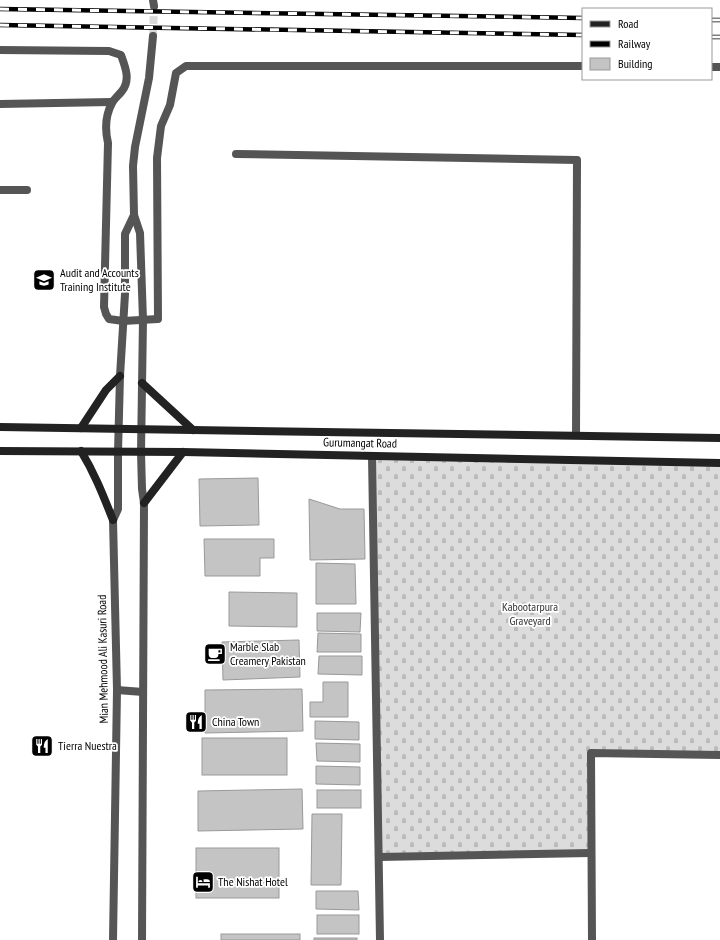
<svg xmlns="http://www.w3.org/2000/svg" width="720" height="940" font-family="'PT Sans Narrow',sans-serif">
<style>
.cemetery{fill:url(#cemetery-stones)}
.building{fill:#c4c4c4;stroke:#999}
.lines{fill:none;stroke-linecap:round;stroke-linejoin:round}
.tertiary-tunnel{stroke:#d9d9d9;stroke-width:8;stroke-dasharray:8 4;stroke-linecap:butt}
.service{stroke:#555;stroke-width:8}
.minor{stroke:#555;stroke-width:8}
.tertiary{stroke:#555;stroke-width:8}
.secondary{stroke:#222;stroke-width:8}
.rail-casing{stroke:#000;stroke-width:4.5}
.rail{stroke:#fff;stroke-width:3;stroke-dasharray:9;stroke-linecap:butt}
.labels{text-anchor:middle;stroke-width:3.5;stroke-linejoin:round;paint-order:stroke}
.poi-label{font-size:12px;fill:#000;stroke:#fff;text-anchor:start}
.street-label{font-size:12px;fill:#000;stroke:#fff}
.park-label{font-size:12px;fill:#333;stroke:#fff}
</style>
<defs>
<pattern id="cemetery-stones" width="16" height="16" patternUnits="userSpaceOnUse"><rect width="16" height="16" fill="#dcdcdc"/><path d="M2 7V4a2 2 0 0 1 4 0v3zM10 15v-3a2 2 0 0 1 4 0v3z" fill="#bbb"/></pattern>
</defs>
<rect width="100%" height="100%" fill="#fff"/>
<polygon class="cemetery" points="376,459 720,465 720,754 591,754 591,853 379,854"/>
<g class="building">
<polygon points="258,478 259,525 200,526 199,479"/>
<polygon points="309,499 340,509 364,509 365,559 310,560"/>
<polygon points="204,539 274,539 274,558 260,558 260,576 205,576"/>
<polygon points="316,563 355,564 356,604 316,604"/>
<polygon points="229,592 297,593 297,627 229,626"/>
<polygon points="317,613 361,613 360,632 317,631"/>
<polygon points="318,633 361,634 361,652 317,652"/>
<polygon points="299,640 300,677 223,680 222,642"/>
<polygon points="319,656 362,656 362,675 318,674"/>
<polygon points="323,682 348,682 348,717 310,717 310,702 323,702"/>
<polygon points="302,689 303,731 205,733 205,690"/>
<polygon points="315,721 359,722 359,740 315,739"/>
<rect x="202" y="738" width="85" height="37"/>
<polygon points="316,743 360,744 360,762 317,761"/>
<polygon points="316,766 360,767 360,785 316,784"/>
<polygon points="302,789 303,829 198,831 198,791"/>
<rect x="317" y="790" width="44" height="18"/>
<polygon points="312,814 342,814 341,885 311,885"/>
<rect x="196" y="848" width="83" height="50"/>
<polygon points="316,891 358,891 359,910 316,909"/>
<rect x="317" y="915" width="42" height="19"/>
<rect x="221" y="934" width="79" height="6"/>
<rect x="314" y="938" width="43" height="2"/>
</g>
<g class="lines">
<polyline class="tertiary-tunnel" points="153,36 154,6"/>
<polyline class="service" points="0,190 27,190"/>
<g class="minor">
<path d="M0 50 109 51 121 55C125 66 131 80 122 91 119 95 114 99 112 103 105 116 105 130 108 143L104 307 106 314 109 319 123 321 158 319 157 158 161 126 170 105 176 73 186 66H583"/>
<polyline points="711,67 720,67"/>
<polyline points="0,104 112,102"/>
<polyline points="236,154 577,160 576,435"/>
<polyline points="372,456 380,940"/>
<polyline points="379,857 591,853"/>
<polyline points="592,940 591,753 720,755"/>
</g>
<g class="tertiary">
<polyline points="153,0 154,6"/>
<polyline points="117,690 143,692"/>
<polyline points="113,940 117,690 113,520 118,509 118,452 120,376 125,294 125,234 134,215"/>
<polyline points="142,940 144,503 142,489 141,452 143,320 140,233 134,215 133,166 135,147 149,78 153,36"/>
</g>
<g class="secondary">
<polyline points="142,383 193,430"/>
<polyline points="0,427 720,438"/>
<polyline points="81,428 106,390 120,376"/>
<polyline points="0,451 183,452 720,463"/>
<path d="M81 451C95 474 103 495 113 520"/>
<polyline points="144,503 183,452"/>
</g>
<g class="rail-casing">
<g id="rail">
<polyline points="0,9 583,18"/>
<polyline points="711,20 720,20"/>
<polyline points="0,25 583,35"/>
<polyline points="711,37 720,37"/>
</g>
</g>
<use href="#rail" class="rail"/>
</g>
<defs>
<g id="university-square" transform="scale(1.15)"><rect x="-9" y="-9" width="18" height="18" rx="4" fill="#000" stroke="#fff"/><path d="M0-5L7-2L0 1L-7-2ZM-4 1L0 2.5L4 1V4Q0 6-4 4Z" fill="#fff"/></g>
<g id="cafe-square" transform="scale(1.15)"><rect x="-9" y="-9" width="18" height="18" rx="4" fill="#000" stroke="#fff"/><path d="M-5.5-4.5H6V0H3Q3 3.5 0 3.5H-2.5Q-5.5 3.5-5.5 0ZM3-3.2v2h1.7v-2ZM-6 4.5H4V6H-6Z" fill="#fff"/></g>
<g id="restaurant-square" transform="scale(1.15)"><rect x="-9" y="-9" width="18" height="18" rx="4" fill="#000" stroke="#fff"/><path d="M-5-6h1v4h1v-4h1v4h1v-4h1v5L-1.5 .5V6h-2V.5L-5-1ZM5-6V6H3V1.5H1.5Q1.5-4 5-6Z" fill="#fff"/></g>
<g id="hotel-square" transform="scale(1.15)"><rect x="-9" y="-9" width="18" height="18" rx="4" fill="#000" stroke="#fff"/><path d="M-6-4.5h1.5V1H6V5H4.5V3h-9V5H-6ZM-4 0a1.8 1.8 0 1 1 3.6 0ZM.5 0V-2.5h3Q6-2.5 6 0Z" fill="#fff"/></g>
</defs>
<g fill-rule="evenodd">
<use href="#university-square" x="44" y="280"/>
<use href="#cafe-square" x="215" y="654"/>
<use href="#restaurant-square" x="196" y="722"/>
<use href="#restaurant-square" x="42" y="746"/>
<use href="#hotel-square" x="203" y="882"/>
</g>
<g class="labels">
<g class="poi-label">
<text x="60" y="277">Audit and Accounts<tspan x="60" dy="14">Training Institute</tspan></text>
<text x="230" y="651">Marble Slab<tspan x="230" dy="14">Creamery Pakistan</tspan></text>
<text x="212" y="726">China Town</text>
<text x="58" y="750">Tierra Nuestra</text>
<text x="218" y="886">The Nishat Hotel</text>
</g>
<g class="street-label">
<text transform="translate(360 443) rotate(1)" y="4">Gurumangat Road</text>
<text transform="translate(103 659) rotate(-91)" y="4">Mian Mehmood Ali Kasuri Road</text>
</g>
<g class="park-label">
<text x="530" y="611">Kabootarpura<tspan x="530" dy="14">Graveyard</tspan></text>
</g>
</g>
<rect x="582" y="8" width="130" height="72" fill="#ffffff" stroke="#999999"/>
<rect x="590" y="21" width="20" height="6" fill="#222222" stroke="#999999"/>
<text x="618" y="28" font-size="12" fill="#000000">Road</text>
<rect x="590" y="41" width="20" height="6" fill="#000000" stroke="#999999"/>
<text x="618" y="48" font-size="12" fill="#000000">Railway</text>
<rect x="590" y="58" width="20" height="12" fill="#c4c4c4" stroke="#999999"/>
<text x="618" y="68" font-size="12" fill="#000000">Building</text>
</svg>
